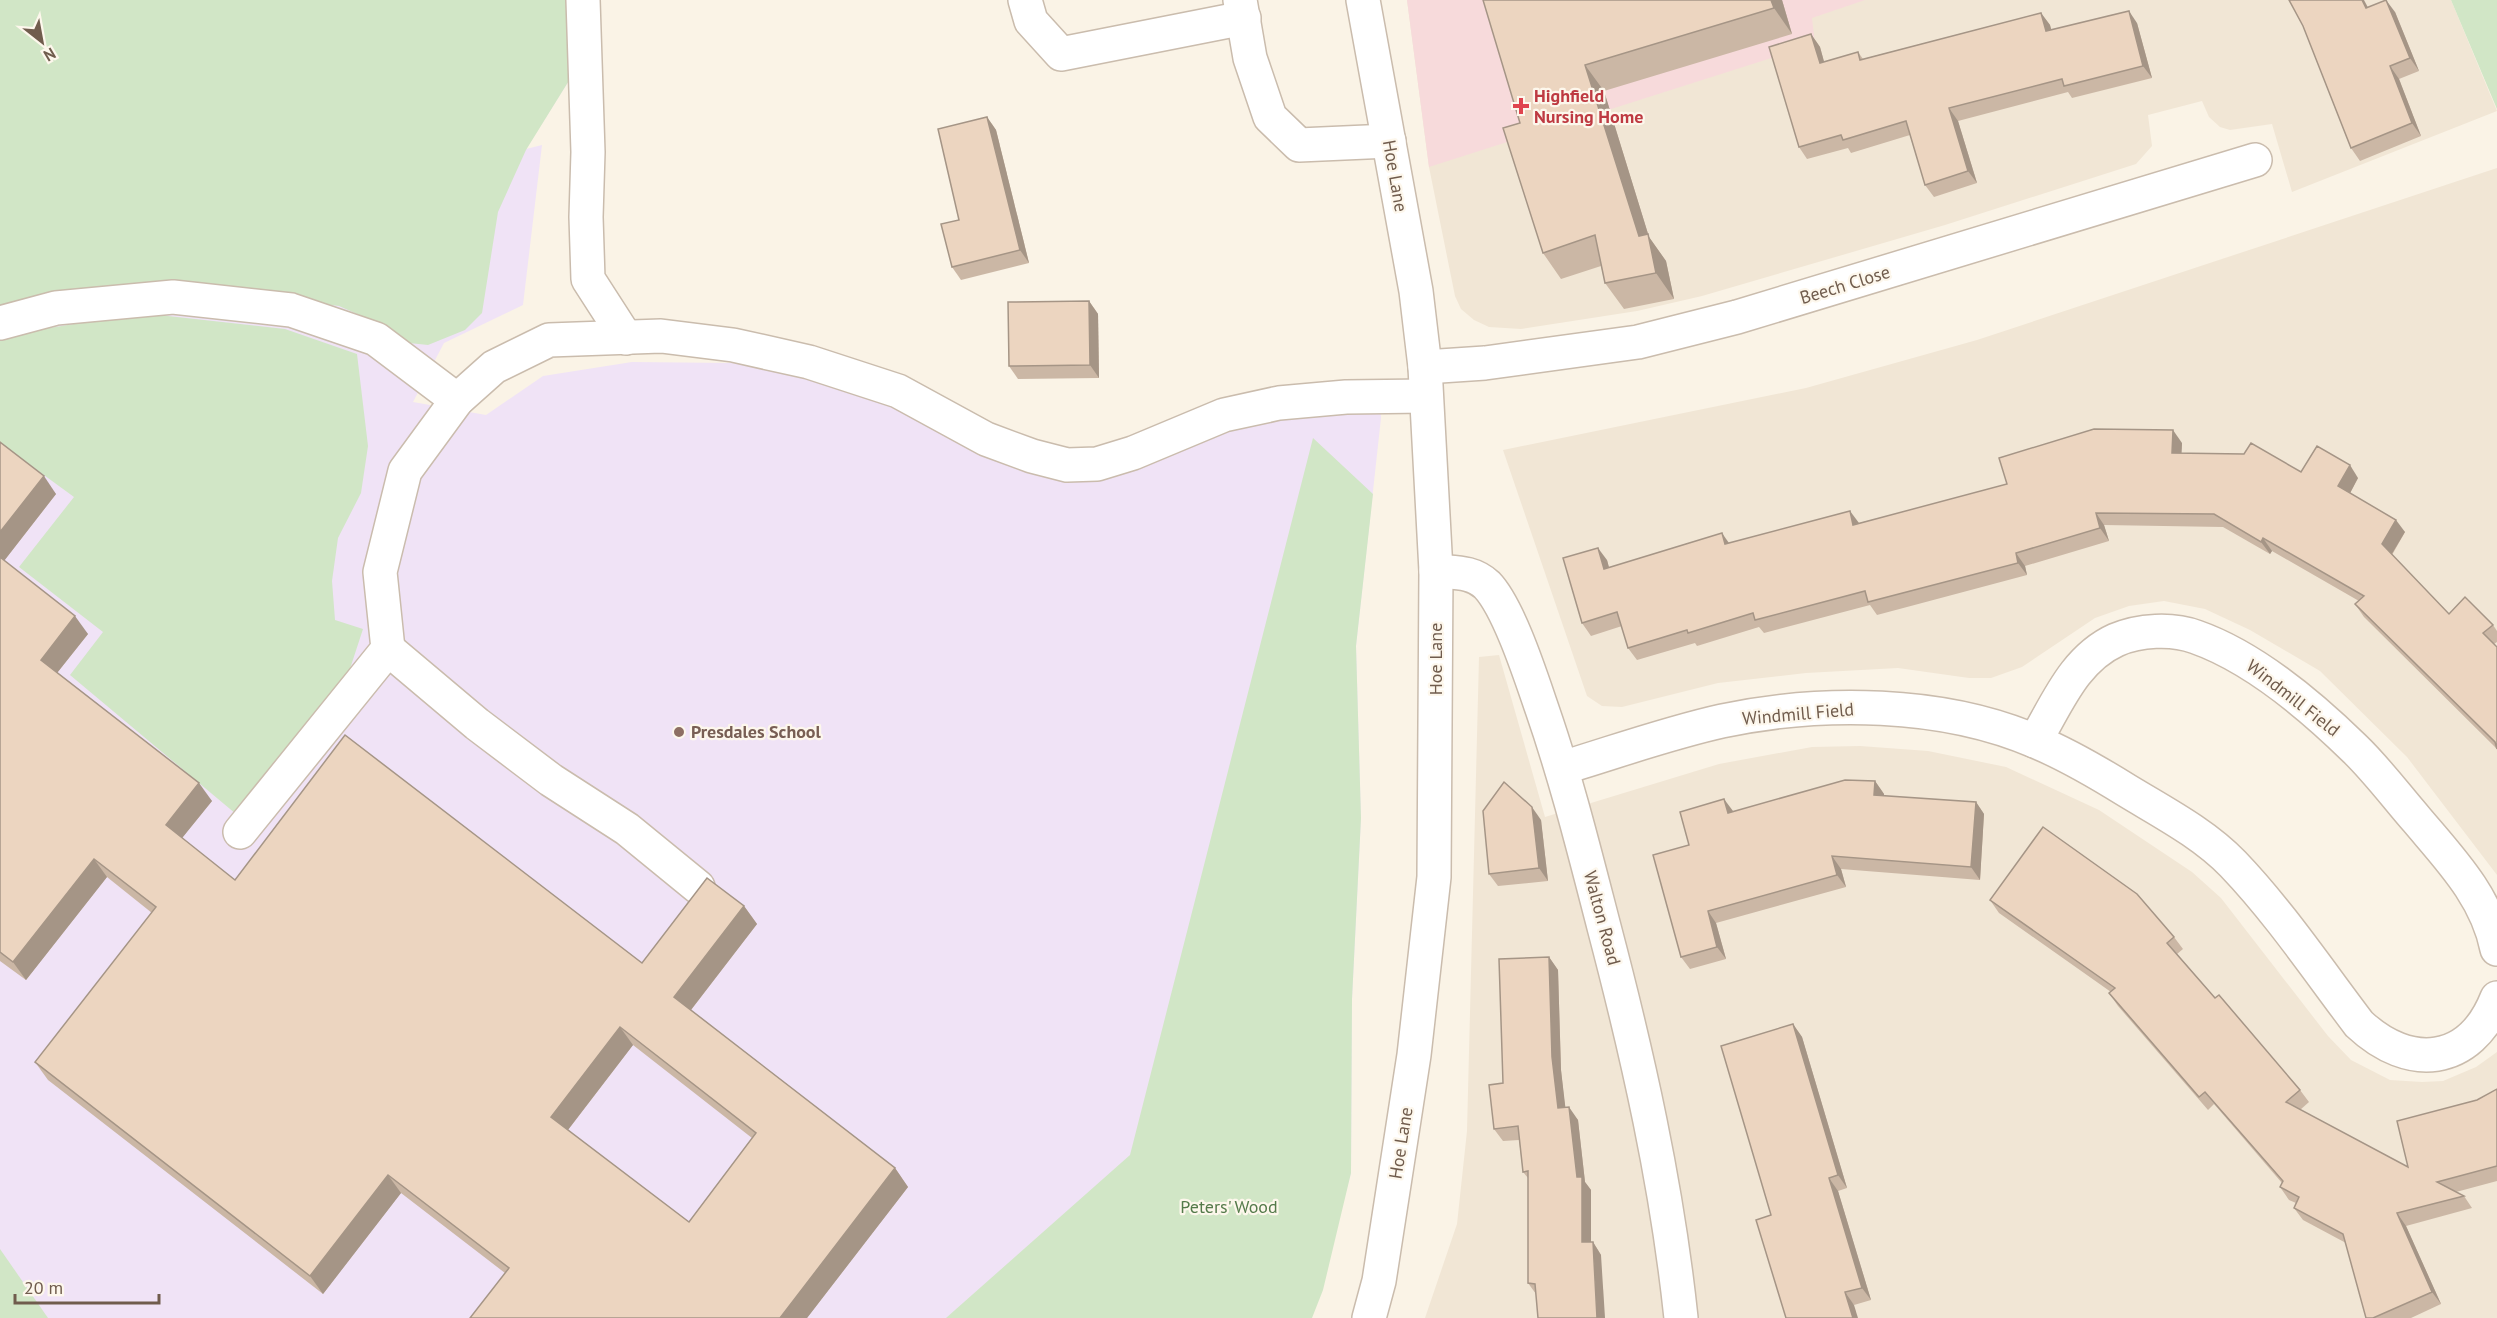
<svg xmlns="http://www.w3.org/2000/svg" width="2497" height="1318" font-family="'PT Sans',sans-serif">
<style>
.residential{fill:#f1e6d5}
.education{fill:#f0e3f6}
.medical{fill:#f7dadb}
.green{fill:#d1e6c6}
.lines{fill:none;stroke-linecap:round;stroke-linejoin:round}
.minor-casing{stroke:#cabcad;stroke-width:36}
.minor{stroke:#fff;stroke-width:33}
.wall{fill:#cbb7a5;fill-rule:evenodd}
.shaded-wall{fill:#a59586}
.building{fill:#ecd5c0;stroke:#a59586;stroke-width:1.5;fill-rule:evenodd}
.health-dot{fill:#e0444e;stroke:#fdf7ec;stroke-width:2}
.education-dot{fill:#8d6e63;stroke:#fdf7ec;stroke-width:2}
.labels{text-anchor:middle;stroke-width:4.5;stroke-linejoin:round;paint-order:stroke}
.health-label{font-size:18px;font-weight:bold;fill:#be3a42;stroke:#fdf7ec;text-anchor:start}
.street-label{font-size:18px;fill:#705c4d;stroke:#fdf7ec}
.education-label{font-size:18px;font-weight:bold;fill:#785e54;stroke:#fdf7ec;text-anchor:start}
.park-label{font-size:18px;fill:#547a4a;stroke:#fdf7ec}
</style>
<rect width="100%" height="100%" fill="#faf3e6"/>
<g class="residential">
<polygon points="1407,0 2451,0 2497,111 2292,192 2272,124 2230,130 2220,127 2209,117 2202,101 2148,115 2152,146 2136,164 1945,225 1702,296 1637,311 1521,329 1489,327 1474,320 1461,309 1455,296 1429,167"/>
<polygon points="2497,168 2497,875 2407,757 2320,671 2250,630 2205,609 2164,601 2129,606 2095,618 2022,667 1991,678 1969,678 1898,668 1806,673 1718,683 1622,707 1602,706 1587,696 1503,450 1806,388 1977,340"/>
<polygon points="1499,655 1545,817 1719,764 1812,747 1860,746 1928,751 2006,767 2099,810 2192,872 2221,898 2328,1036 2351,1060 2390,1080 2422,1082 2443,1081 2476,1067 2497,1052 2497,1318 1425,1318 1457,1224 1467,1131 1479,657"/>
</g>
<polygon class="education" points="0,0 566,0 570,79 526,149 542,145 523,305 444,343 413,402 486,415 543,376 632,362 731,363 805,371 1060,459 1218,417 1380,401 1381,418 1356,646 1361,818 1352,999 1351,1173 1311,1318 0,1318"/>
<polygon class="medical" points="1407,0 1865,0 1812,18 1815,44 1429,167"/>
<g class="green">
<polygon points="0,0 566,0 573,39 570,79 526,150 498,212 482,313 465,330 428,345 409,343 391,329 339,306 189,287 0,309"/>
<polygon points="2451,0 2497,0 2497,109"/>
<polygon points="141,313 285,329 357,354 368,446 361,493 338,538 332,581 335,620 363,629 346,681 236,814 70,675 103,632 19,567 74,497 0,443 0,340 43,329"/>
<polygon points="1313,438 1373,494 1356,646 1361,818 1352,999 1351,1173 1323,1290 1312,1318 946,1318 1130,1155"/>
<polygon points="0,1249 48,1318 0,1318"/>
</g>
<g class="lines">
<g class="minor-casing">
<g id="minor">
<polyline points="583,0 588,152 586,217 588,279 626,338"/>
<polyline points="1025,0 1031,21 1061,54 1244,18"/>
<polyline points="1240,0 1250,58 1270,117 1299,145 1389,141"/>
<polyline points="1363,0 1416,291 1425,367 1436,571 1434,877 1414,1055 1379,1281 1369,1318"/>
<polyline points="0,323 56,308 173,297 291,310 376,339 457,400"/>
<polyline points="1425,367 1485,363 1638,342 1737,317 2255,160"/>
<path d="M1436 571C1455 573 1472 571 1487 585 1509 608 1531 677 1542 709 1567 781 1585 854 1604 927 1638 1056 1667 1185 1681 1318"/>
<polyline points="388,649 477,724 551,780 627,829 698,887"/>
<path d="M2035 741C2057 704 2074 659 2116 640 2139 630 2172 628 2196 637 2253 657 2311 706 2354 748 2377 770 2396 796 2417 820 2450 859 2487 897 2497 949"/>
<path d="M1562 768C1615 752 1668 733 1722 721 1821 700 1943 701 2037 742 2068 755 2097 772 2126 790 2162 812 2203 833 2233 864 2279 912 2318 970 2359 1024 2409 1071 2470 1066 2497 998"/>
<polyline points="240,832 388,649 380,572 405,471 457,400 494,367 549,340 661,336 733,345 809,362 898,391 986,439 1032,456 1067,465 1097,464 1133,453 1224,415 1279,403 1346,397 1426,396"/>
</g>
</g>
<use href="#minor" class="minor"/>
</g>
<g class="wall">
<polygon points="1483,0 1782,0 1792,34 1604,91 1649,237 1666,261 1674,299 1624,309 1605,283 1601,266 1561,279 1543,253 1520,123"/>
<polygon points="2368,7 2395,12 2419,71 2399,79 2421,136 2360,161 2351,148 2303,26"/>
<polygon points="2041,13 2050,25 2051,30 2137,23 2152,78 2072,98 2068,92 1958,121 1977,183 1934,197 1925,185 1910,135 1851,153 1848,148 1807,159 1799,147 1811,34 1820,47 1824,62 1858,52 1863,59"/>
<polygon points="987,117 996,130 1029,263 961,280 952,267 959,220"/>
<polygon points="1089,301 1098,314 1099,378 1018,379 1009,366"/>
<path d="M0 442 56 494 4 561 88 634 57 673 212 801 182 838 235 880 642 963 744 906 757 924 691 1010 895 1168 908 1187 807 1318H470L505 1273 401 1193 323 1294 48 1080 35 1062 152 913 107 877 26 980 0 961ZM633 1045 752 1138 689 1222 568 1130Z"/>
<polygon points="2182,443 2181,453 2301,472 2358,478 2350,493 2405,532 2392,555 2449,614 2493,625 2497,631 2497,642 2494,644 2497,749 2364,617 2355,604 2359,601 2272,551 2270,554 2223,527 2104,525 2109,541 2025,566 2027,575 1877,615 1870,605 1764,633 1759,627 1697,646 1695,643 1637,660 1628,648 1622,626 1591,636 1582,623 1607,560 1609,568 1729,543 1859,523"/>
<polygon points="1875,781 1884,794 1884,796 1976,802 1984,814 1980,880 1841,869 1846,887 1716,923 1726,959 1690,969 1681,957 1689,845 1733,812"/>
<polygon points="1541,820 1548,881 1498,886 1489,874"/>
<polygon points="1990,900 2174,937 2183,949 2177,954 2215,998 2300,1090 2309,1102 2300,1110 2408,1167 2477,1100 2497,1089 2497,1181 2456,1192 2464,1196 2472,1208 2406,1226 2441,1304 2411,1318 2366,1318 2346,1243 2303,1220 2294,1208 2296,1203 2289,1200 2280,1187 2282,1183 2214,1104 2208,1110 2118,1006 2109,993 2111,992 1999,913"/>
<polygon points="1549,957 1558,970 1561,1070 1565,1108 1578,1120 1585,1182 1591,1190 1591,1242 1593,1242 1601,1255 1536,1294 1528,1283 1528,1178 1523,1172 1519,1140 1503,1141 1494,1129 1503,1083"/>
<polygon points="1793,1024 1802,1037 1847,1188 1838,1191 1871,1300 1854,1305 1771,1215"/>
</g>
<g class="shaded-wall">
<polygon points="1771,0 1782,0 1792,34 1774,8"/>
<polygon points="2362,0 2364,0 2375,21 2366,8"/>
<polygon points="2386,0 2395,12 2419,71 2410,58"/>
<polygon points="2129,11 2137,23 2152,78 2143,66"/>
<polygon points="2041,13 2050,25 2055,43 2046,31"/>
<polygon points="1811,34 1820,47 1828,76 1820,63"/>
<polygon points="1585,65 1604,91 1649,237 1666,261 1674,299 1656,273 1639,236"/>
<polygon points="2390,66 2399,79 2421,136 2412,123"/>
<polygon points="1949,108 1958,121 1977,183 1968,171"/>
<polygon points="987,117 996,130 1029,263 1020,250"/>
<polygon points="1089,301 1098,314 1099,378 1090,365"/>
<polygon points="2173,430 2182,443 2181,466 2172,453"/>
<polygon points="2350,465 2358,478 2347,499 2338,486"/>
<polygon points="44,476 56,494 0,566 0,532"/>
<polygon points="1850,511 1859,523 1853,525"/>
<polygon points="2096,513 2104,525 2109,541 2100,528"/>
<polygon points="2396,520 2405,532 2390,557 2382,544"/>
<polygon points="1722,533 1731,546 1725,544"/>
<polygon points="2263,538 2272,551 2270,554 2261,542"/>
<polygon points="1598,548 1607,560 1613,582 1604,569"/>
<polygon points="2016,553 2025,566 2027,575 2018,563"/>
<polygon points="75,616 88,634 53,678 41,660"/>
<polygon points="1875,781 1884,794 1883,807 1874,795"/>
<polygon points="199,783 212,801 178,843 166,825"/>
<polygon points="1724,799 1733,811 1737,826 1728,813"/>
<polygon points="1976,802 1984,814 1980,880 1971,867"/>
<polygon points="1532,807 1541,820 1548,881 1539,868"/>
<polygon points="1832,856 1841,869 1846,887 1837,875"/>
<polygon points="94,859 107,877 26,980 13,962"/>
<polygon points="744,906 757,924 687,1015 674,997"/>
<polygon points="1708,911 1716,923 1726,959 1717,947"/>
<polygon points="1549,957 1558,970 1561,1070 1567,1121 1558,1108 1552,1057"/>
<polygon points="1793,1024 1802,1037 1847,1188 1838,1175"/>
<polygon points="620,1027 633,1045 564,1135 551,1117"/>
<polygon points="1569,1107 1578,1120 1585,1182 1591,1190 1591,1255 1582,1242 1577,1177"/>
<polygon points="895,1168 908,1187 807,1318 780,1318"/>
<polygon points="388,1175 401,1193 323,1294 310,1276"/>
<polygon points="1829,1178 1838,1191 1871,1300 1862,1288"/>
<polygon points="2397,1213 2406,1226 2441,1304 2432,1292"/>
<polygon points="1593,1242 1601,1255 1605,1318 1597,1318"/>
<polygon points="1845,1292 1854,1305 1858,1318 1853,1318"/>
</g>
<g class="building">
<polygon points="1483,0 1771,0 1774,8 1585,65 1639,236 1648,234 1656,273 1605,283 1595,235 1543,253 1503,128 1520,123"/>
<polygon points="2289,0 2362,0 2366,8 2386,0 2410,58 2390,66 2412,123 2351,148 2303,26"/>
<polygon points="2129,11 2143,66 2064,86 2062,79 1949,108 1968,171 1925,185 1906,121 1843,140 1841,135 1799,147 1769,47 1811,34 1820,63 1858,52 1860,60 2041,13 2046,31"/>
<polygon points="987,117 1020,250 952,267 941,224 959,220 938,129"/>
<polygon points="1089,301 1090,365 1009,366 1008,302"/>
<polygon points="2094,429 2173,430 2172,453 2244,454 2251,443 2301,472 2317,446 2350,465 2338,486 2396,520 2382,544 2449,614 2465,597 2493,625 2483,633 2497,647 2497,749 2495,742 2355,604 2364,596 2263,538 2261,542 2214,514 2096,513 2100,528 2016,553 2018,563 1868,602 1865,591 1755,620 1753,613 1688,633 1687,630 1628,648 1617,612 1582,623 1563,558 1598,548 1604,569 1722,533 1725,544 1850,511 1853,525 2007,484 1999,458"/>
<polygon points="0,442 44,476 0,532"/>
<path d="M0 557 75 616 41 660 199 783 166 825 235 880 345 735 642 963 707 878 744 906 674 997 895 1168 780 1318H470L509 1268 388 1175 310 1276 35 1062 156 907 94 859 13 962 0 952ZM620 1027 756 1133 689 1222 551 1117Z"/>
<polygon points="1845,780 1875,781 1874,795 1976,802 1971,867 1832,856 1837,875 1708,911 1717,947 1681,957 1653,855 1689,845 1680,812 1724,799 1728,813"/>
<polygon points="1504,782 1532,807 1539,868 1489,874 1483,811"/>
<polygon points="2043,827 2137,894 2174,937 2167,943 2215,998 2219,995 2300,1090 2286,1102 2408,1167 2397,1121 2477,1100 2497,1089 2497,1166 2437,1182 2464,1196 2397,1213 2432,1292 2373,1318 2366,1318 2343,1234 2294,1208 2299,1197 2280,1187 2283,1181 2205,1092 2199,1097 2109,993 2115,988 1990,900"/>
<polygon points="1549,957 1552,1057 1558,1108 1569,1107 1577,1177 1582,1177 1582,1242 1593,1242 1597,1318 1538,1318 1535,1284 1528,1283 1528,1171 1523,1172 1518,1126 1494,1129 1489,1085 1503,1083 1499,959"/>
<polygon points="1793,1024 1838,1175 1829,1178 1862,1288 1845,1292 1853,1318 1786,1318 1756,1220 1771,1215 1721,1046"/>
</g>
<path class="health-dot" d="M1518 97h6v6h6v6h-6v6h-6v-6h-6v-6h6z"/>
<circle class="education-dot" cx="679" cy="732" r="6"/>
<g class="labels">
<g class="health-label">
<text x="1534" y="102">Highfield<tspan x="1534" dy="21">Nursing Home</tspan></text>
</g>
<g class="street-label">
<text transform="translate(1395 176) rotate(80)" y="6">Hoe Lane</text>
<text transform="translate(1845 285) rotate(-17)" y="6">Beech Close</text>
<text transform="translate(1436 659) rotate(-90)" y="6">Hoe Lane</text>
<text transform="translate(2293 698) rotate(38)" y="6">Windmill Field</text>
<text transform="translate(1798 714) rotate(-5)" y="6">Windmill Field</text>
<text transform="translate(1602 918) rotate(75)" y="6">Walton Road</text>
<text transform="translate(1401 1143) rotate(-81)" y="6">Hoe Lane</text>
</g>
<g class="education-label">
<text x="691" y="738">Presdales School</text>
</g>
<g class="park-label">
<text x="1229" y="1213">Peters' Wood</text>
</g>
</g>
<g transform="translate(42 42) rotate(149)" stroke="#fdf7ec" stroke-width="4.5" paint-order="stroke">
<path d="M0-4.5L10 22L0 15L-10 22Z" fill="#705c4d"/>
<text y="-9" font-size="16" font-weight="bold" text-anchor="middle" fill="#705c4d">N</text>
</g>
<path d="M15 1294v9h144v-9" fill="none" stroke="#705c4d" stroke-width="3"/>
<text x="24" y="1294" font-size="18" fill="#705c4d" stroke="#fdf7ec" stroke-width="4.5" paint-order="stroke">20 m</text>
</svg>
